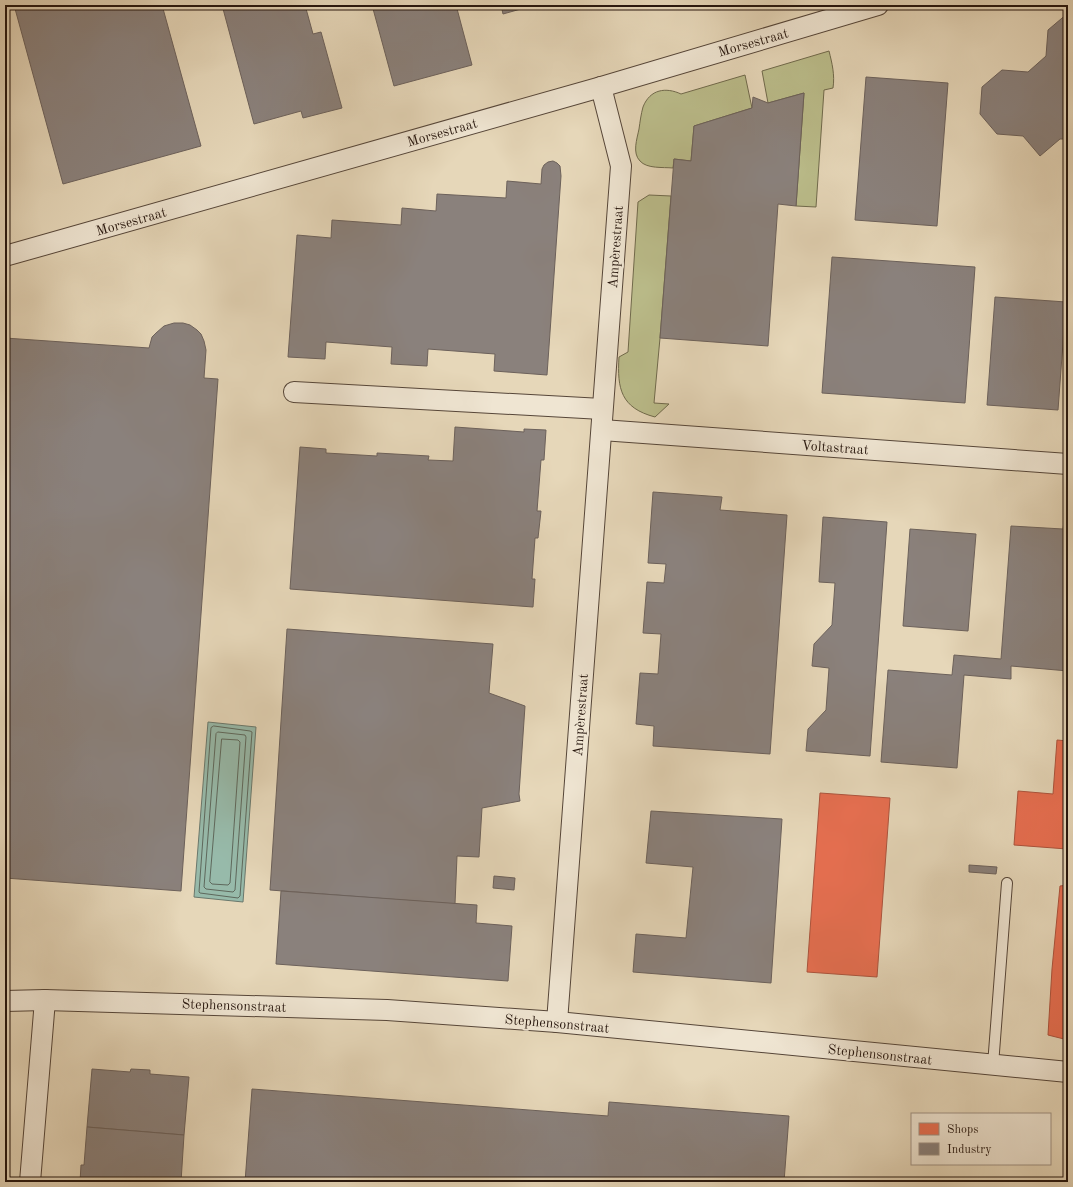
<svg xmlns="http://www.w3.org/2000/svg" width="1073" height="1187" font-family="'Old Standard TT',serif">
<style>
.green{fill:#bbbd8b;stroke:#706a4c}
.water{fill:#97baaa;stroke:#6a786c}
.shops{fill:#e76f51;stroke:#ad543d}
.industry{fill:#8a817c;stroke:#6c615b}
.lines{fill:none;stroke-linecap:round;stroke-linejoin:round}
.shore{stroke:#5e685c;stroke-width:1}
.service-casing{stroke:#564639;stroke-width:12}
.minor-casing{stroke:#564639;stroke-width:22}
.service{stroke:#efe5d2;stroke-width:10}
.minor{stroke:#efe5d2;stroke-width:20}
.labels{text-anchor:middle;stroke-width:4;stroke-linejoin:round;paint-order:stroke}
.street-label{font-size:14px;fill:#26160e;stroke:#efe5d2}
</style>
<rect width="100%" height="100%" fill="#e6d7b9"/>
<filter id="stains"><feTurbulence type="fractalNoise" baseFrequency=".005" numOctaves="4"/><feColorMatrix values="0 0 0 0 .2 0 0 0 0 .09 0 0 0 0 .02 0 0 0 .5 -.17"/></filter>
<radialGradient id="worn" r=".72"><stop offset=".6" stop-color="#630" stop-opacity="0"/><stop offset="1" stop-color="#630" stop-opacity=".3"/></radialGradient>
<g class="green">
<path d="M829 51C832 63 835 75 833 88L824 90 816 207 796 206 804 93 768 103 762 71Z"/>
<path d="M745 75 752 108 694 126 691 161 674 159 673 168C663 167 647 169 640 161 632 153 637 139 639 129 640 122 641 114 643 107 650 89 666 87 681 94Z"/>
<path d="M649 195 671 196 660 338 654 403 669 404 655 417C621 408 617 389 619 357L628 352 638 202Z"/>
</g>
<polygon class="water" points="208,722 256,727 243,902 194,897"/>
<g class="shops">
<polygon points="1057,740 1068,741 1068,836 1067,849 1014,845 1018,791 1053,794"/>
<polygon points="820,793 890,798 877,977 807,972"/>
<polygon points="1068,885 1068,1040 1048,1035 1052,969 1060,886"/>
</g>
<g class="industry">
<polygon points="14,5 162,5 201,146 63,184"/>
<polygon points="222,5 305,5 313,34 321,32 342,108 303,118 301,111 254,124"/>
<polygon points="372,5 456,5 472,65 394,86"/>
<polygon points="501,5 535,5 503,14"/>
<polygon points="1068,13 1068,139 1060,139 1040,156 1023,136 997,134 980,114 982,87 1002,70 1028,72 1046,56 1048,30"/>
<polygon points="866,77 948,83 937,226 855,220"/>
<polygon points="804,93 796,206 778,204 768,346 660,338 674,159 691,161 694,126 752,108 753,97 768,103"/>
<polygon points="553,161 557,163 560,166 561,176 547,375 494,371 495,354 428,349 427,366 391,364 392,347 326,342 325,359 288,357 297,235 331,238 332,220 401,225 402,208 436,211 437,194 506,198 507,181 541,184 542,169 544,165 548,162"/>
<polygon points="832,257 975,267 965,403 822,393"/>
<polygon points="995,297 1066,302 1058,410 987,405"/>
<polygon points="174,323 183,323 190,325 197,330 201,334 204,341 206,350 204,378 218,379 181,891 5,878 5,338 149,348 152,337 156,333 164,326"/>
<polygon points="455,427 524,432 524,429 546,430 544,460 541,460 537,511 541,511 538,538 535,538 532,579 535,579 533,607 290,589 300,447 326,449 326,453 377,456 377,453 429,456 428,460 453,461"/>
<polygon points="653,492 722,497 720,510 787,515 770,754 653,746 654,726 636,724 640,673 658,674 661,634 643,633 647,582 664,583 666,564 648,563"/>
<polygon points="823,517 887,522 870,756 806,751 808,729 826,710 829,668 812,666 814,644 832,625 835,583 819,582"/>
<polygon points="1064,521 1068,521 1068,671 1011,666 1011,679 964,675 957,768 881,762 888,670 952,675 954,655 1001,659 1011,526 1063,529"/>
<polygon points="910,529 976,534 968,631 903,626"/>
<polygon points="287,629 493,644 489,693 525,706 519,794 520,801 482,808 479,857 457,856 455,904 270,890"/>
<polygon points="651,811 782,819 771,983 633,972 636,934 686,938 693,867 646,863"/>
<polygon points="969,865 997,867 996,874 969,872"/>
<polygon points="494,876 515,878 514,890 493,888"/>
<polygon points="281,891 477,905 476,923 512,926 508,981 276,964"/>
<polygon points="92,1069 130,1072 131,1069 150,1070 150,1074 189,1077 184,1135 87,1127"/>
<polygon points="252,1089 608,1116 609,1102 789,1116 784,1182 245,1182"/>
<polygon points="87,1127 184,1135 181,1182 80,1182 81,1165 84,1165"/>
</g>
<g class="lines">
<g class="shore">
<polygon points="214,726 250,731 252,732 240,896 238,898 200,893 199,892 211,728"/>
<polygon points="218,732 245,735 246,737 235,890 233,892 206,889 204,887 216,734"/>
<polygon points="222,739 238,740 240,742 230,883 228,885 212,884 210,882"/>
</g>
<g class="service-casing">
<polyline id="service" points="993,1065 1007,883"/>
</g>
<g class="minor-casing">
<g id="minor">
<polyline points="5,256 601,87 878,5"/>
<polyline points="294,392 602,409"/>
<polyline points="602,430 1068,464"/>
<polyline points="5,1001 45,1000 387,1010 557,1022 1068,1072"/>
<polyline points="557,1022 621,166 601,87"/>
<polyline points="30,1182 45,1000"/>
</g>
</g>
<use href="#service" class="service"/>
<use href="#minor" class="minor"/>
</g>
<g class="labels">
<g class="street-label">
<text transform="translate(753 42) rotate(-16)" y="5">Morsestraat</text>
<text transform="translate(442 132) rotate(-16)" y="5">Morsestraat</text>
<text transform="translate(131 221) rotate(-16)" y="5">Morsestraat</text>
<text transform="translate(615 247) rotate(-86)" y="5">Ampèrestraat</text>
<text transform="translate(835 447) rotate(4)" y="5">Voltastraat</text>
<text transform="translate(580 715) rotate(-86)" y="5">Ampèrestraat</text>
<text transform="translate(234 1005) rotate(2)" y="5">Stephensonstraat</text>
<text transform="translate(557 1023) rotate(5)" y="5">Stephensonstraat</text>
<text transform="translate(880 1054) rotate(6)" y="5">Stephensonstraat</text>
</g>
</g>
<rect width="1073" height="1187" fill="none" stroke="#e6d7b9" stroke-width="20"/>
<rect x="6" y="6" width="1061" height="1175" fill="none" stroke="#26160e" stroke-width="2"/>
<rect x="10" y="10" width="1053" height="1167" fill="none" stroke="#26160e"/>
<rect x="911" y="1113" width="140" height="52" fill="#efe5d2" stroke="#9f9284"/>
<rect x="919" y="1123" width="20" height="12" fill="#e76f51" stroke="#9f9284"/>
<text x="947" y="1133" font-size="12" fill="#26160e">Shops</text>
<rect x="919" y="1143" width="20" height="12" fill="#8a817c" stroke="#9f9284"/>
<text x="947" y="1153" font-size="12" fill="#26160e">Industry</text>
<rect width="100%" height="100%" filter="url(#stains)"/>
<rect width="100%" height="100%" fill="url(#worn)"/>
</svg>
